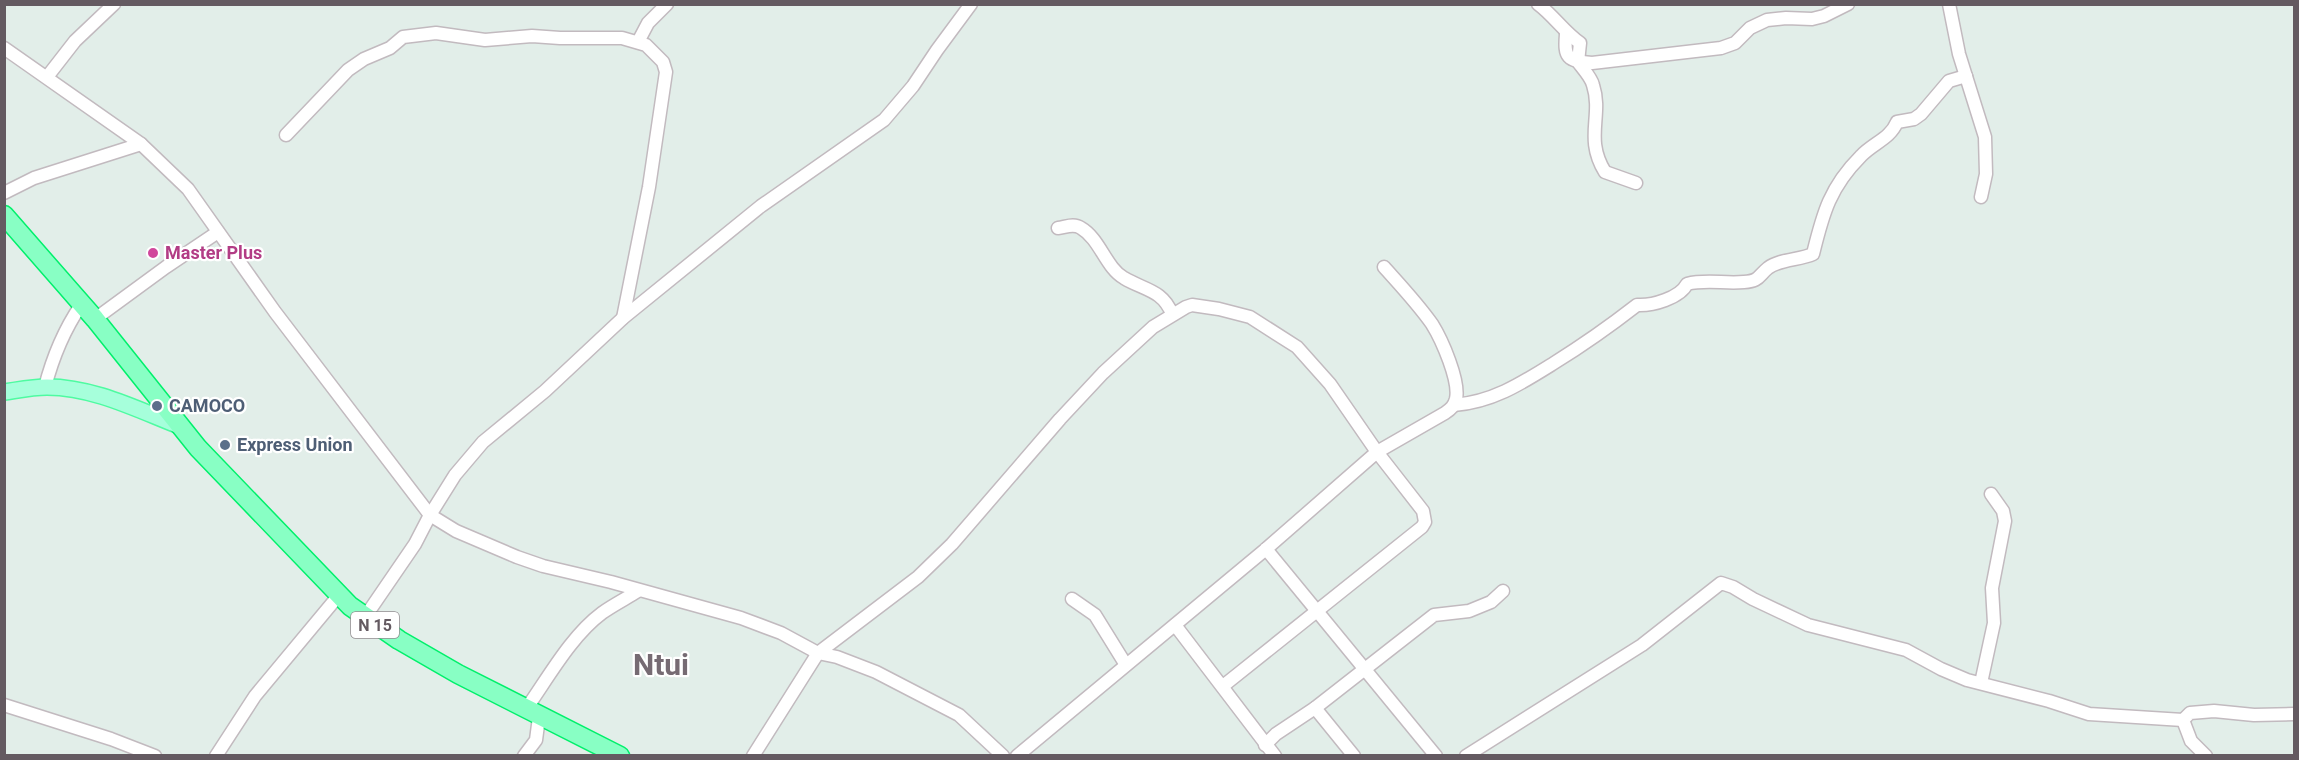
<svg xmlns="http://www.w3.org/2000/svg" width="2299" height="760" font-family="Roboto,sans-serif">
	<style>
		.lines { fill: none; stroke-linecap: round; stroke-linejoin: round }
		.minor-casing { stroke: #c2babf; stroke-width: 15 }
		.major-casing { stroke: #4efba1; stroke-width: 18 }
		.highway-casing { stroke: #00f06b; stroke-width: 21 }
		.minor { stroke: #fff; stroke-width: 12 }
		.major { stroke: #a6ffdb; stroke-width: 15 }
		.highway { stroke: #88ffc4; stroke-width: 18 }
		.hotel-dot { fill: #d1479c; stroke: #fff; stroke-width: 2 }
		.service-dot { fill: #5c6f8a; stroke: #fff; stroke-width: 2 }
		.labels { text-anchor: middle; stroke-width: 4.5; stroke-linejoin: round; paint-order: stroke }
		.shield { fill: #fff; stroke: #928c90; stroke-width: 1.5 }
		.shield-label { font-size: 16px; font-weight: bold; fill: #645a61 }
		.hotel-label { font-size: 18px; font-weight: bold; fill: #b23c85; stroke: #fff; text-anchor: start }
		.service-label { font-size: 18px; font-weight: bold; fill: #4e5e75; stroke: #fff; text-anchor: start }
		.town-label { font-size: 30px; font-weight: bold; fill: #766b73; stroke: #fff }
	</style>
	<rect width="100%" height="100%" fill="#e2eee9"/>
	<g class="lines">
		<defs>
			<g id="minor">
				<path d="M1538 4C1554 16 1564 32 1580 43L1578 62C1583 69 1591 77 1593 85 1603 116 1584 138 1605 172L1636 183"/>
				<polyline points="1949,4 1959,54 1985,137 1986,174 1981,197"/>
				<path d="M1566 34C1564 58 1567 61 1592 63L1721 48 1735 43 1750 28 1767 20 1786 18 1812 19 1824 16 1848 4"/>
				<polyline points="638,42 648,23 667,4"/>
				<polyline points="4,48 141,144 188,189 275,312 430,515 456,531 517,557 543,566 611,582 741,618 781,633 818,653 837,657 876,672 959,715 1003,756"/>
				<polyline points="47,77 75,41 114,4"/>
				<polyline points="286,135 348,70 364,59 390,48 403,37 436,33 485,40 532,36 560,38 622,38 646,45 663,62 666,72 649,187 623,318"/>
				<polyline points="4,193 34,178 141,144"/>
				<path d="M1058 228C1066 227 1074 223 1081 228 1100 239 1106 268 1124 278 1144 290 1163 290 1172 314"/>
				<polyline points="95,319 166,267 218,232"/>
				<path d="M45 387C53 356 64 330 81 305"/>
				<path d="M1454 405C1493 402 1522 383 1554 363 1583 345 1610 326 1637 305 1652 306 1680 298 1687 284 1706 279 1725 284 1744 282 1760 281 1758 276 1768 268 1780 259 1800 260 1813 254 1823 213 1830 187 1861 156 1873 143 1890 139 1897 122L1914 119 1921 114 1949 81 1966 76"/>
				<polyline points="1266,549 1436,756"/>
				<polyline points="1072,599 1095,615 1126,665"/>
				<polyline points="365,617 415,544 430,515 455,475 483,442 545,391 623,318 761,206 884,120 913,86 937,50 971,4"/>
				<polyline points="1175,625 1275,756"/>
				<polyline points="1981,683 1994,623 1992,588 2005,521 2003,511 1991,494"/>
				<polyline points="4,705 111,739 155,756"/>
				<polyline points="1315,708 1354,756"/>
				<path d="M526 709C548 678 571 636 602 613 613 605 627 598 638 591"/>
				<polyline points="2183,720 2190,713 2214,711 2254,715 2294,714"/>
				<polyline points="2183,720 2191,741 2206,756"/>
				<polyline points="1265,745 1276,734 1315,708 1434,615 1469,611 1491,602 1503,591"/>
				<polyline points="216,756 255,696 339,595"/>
				<polyline points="524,756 536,740 539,717"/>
				<polyline points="753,756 818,653 918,577 952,544 1060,419 1103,373 1153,327 1186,307 1192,305 1219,309 1250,317 1297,347 1330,384 1377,452 1423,511 1425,522 1422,527 1223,686"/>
				<path d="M1017 756 1266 549 1377 452 1445 413C1451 409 1454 406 1456 399 1460 381 1442 340 1432 324 1418 304 1401 286 1384 267"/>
				<polyline points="1466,756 1642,645 1721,583 1733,587 1753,599 1808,625 1906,650 1941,669 1967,680 2049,701 2089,714 2183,720"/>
			</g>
			<path id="major" d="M4 392C18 390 33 387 47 387 94 387 138 410 182 427"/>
			<polyline id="highway" points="4,215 95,319 198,448 350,606 399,640 458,674 620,756"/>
		</defs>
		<use href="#minor" class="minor-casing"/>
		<use href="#major" class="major-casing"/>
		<use href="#highway" class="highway-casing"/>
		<use href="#minor" class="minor"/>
		<use href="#major" class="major"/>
		<use href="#highway" class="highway"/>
	</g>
	<circle class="hotel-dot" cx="153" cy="253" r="6"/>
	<g class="service-dot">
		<circle cx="157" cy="406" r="6"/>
		<circle cx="225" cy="445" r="6"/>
	</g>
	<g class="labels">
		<rect class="shield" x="351" y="612" width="48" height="26" rx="4.5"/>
		<g class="shield-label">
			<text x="375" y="631">N 15</text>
		</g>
		<g class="hotel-label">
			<text x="165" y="259">Master Plus</text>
		</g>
		<g class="service-label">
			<text x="169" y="412">CAMOCO</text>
			<text x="237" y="451">Express Union</text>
		</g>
		<g class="town-label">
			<text x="661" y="675">Ntui</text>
		</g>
	</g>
	<rect width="2299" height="760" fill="none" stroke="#645a61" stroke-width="12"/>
</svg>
